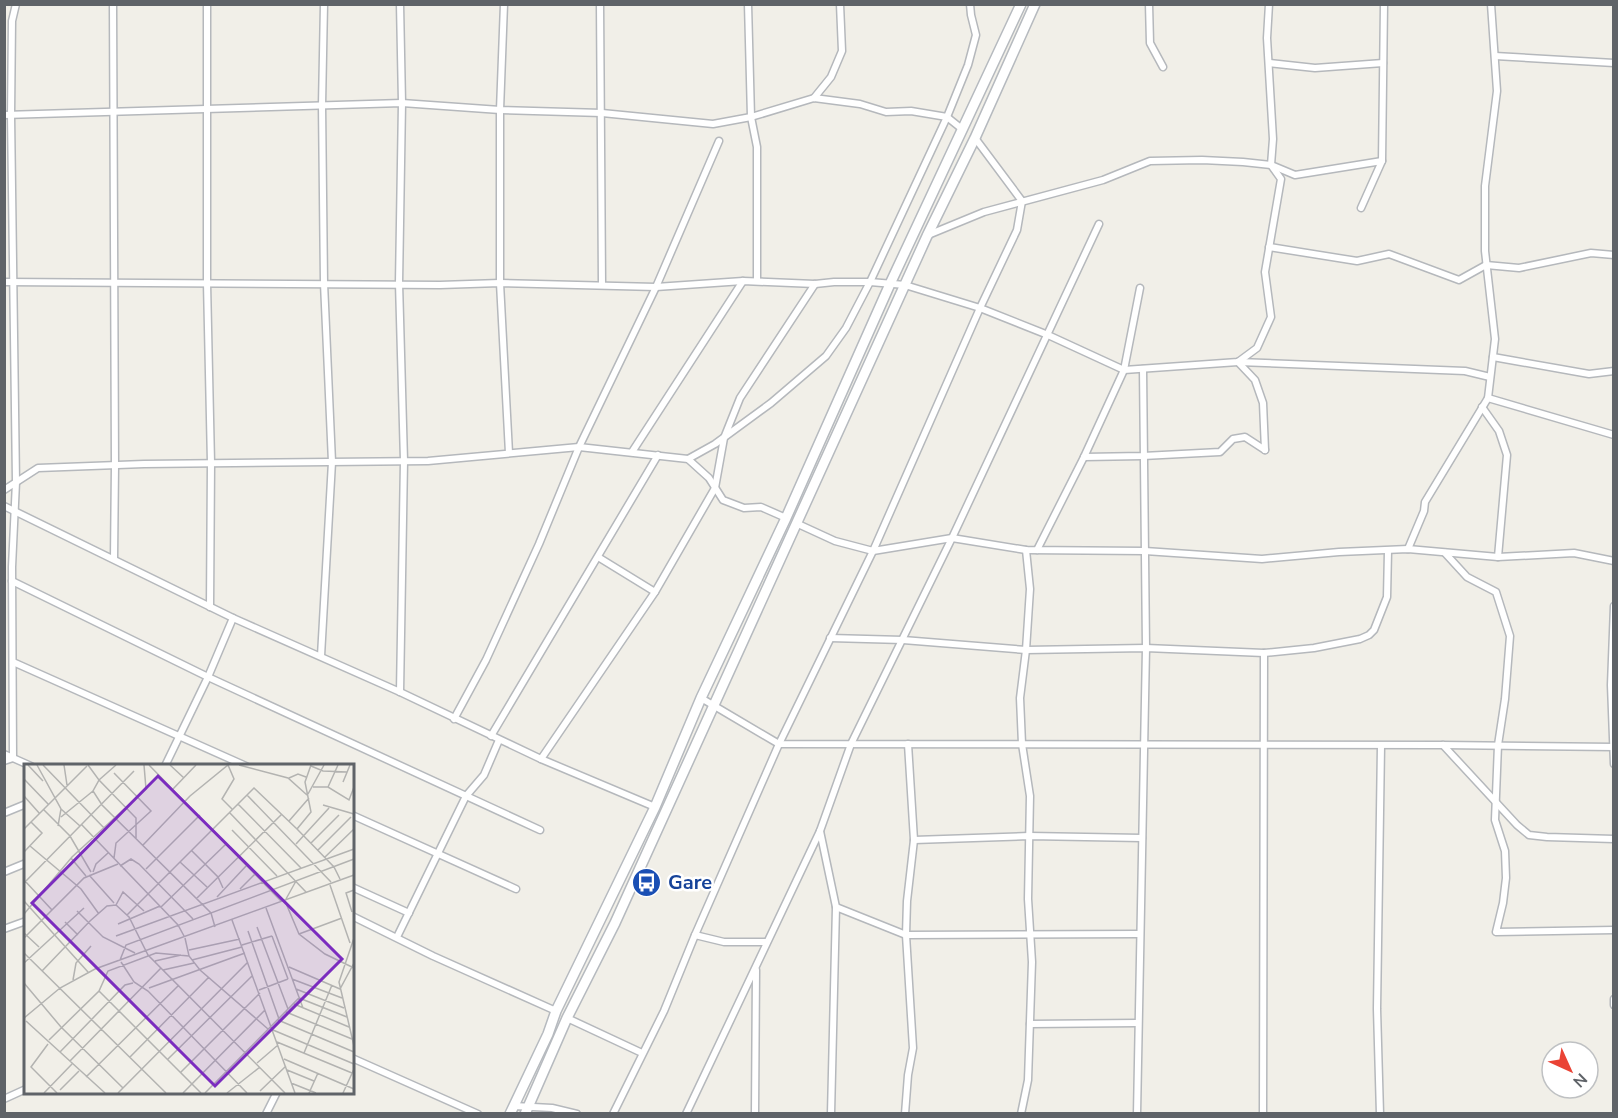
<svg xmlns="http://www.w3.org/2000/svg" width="1618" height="1118" font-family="'Nunito Sans',sans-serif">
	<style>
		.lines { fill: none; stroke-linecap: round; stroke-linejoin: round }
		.minor-casing { stroke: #b5b8bc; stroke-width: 9 }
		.secondary-casing { stroke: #b6babf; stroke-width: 12 }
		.minor { stroke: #fff; stroke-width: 6 }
		.secondary { stroke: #fff; stroke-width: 9 }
		.labels { text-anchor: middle; stroke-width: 5; stroke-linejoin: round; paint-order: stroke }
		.transit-label { font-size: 20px; font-weight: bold; fill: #164399; stroke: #fff; text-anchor: start }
		.inset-road { fill: none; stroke: #b3b3b1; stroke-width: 1.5 }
		.view { fill: #7b2cbf; fill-opacity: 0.15; stroke: #7b2cbf; stroke-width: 3 }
		.inset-edge { fill: none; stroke: #5f6368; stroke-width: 3 }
	</style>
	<rect width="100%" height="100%" fill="#f1efe8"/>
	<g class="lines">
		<defs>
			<g id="minor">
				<polyline points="113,4 115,465 114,559"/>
				<polyline points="207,4 207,283 211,463 210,607"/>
				<polyline points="400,4 402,103 399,283 404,461 400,692"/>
				<polyline points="504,4 500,110 500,283 509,453"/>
				<polyline points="600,4 602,284"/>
				<polyline points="748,4 751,117 757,147 757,281"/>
				<polyline points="1149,4 1150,43 1163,67"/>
				<polyline points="1495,56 1614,63"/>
				<polyline points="1269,63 1315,68 1383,63"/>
				<polyline points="814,98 831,77 842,51 840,4"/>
				<polyline points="4,115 402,103 500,110 602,113 713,124 751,117 814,98 860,104 886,112 911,111 947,117 962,129"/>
				<polyline points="1361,208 1382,161 1384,4"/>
				<polyline points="928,235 984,212 1103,180 1150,161 1202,160 1243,162 1271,165 1295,175 1382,161"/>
				<polyline points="1269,247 1357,261 1389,254 1459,280 1486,265 1519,268 1591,253 1614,255"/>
				<polyline points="4,282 440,285 500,283 656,287 743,281 815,284 834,282 870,282 905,285 980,308 1048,335 1124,370 1238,362 1257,348 1271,317 1265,272 1281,179 1271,165 1273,139 1267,38 1269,4"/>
				<polyline points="1493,357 1589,374 1614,371"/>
				<polyline points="1238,362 1465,371 1490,377"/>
				<polyline points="1238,362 1255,380 1263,403 1265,450"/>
				<polyline points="1488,398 1614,435"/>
				<polyline points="1482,407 1499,431 1507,455 1498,557"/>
				<polyline points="632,452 743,281"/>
				<polyline points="1084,457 1143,456 1220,452 1233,439 1245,437 1265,450"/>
				<polyline points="688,459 715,444 771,403 826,356 846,328 870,282 947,117 968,65 976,35 971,15 970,4"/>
				<polyline points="4,490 38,468 144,464 428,461 579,447 688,459 709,478 723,500 744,508 761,507 786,518"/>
				<polyline points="4,506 233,618 400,692 541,759 655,807"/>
				<polyline points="798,524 835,541 873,551 952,538 1026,550 1145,551 1262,559 1339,552 1408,549 1498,557 1574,553 1614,561"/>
				<polyline points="1408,549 1424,511 1425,502 1488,398 1495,339 1485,251 1485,186 1497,91 1491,4"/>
				<polyline points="1037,550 1084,457 1124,370 1140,288"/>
				<polyline points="1445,553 1467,577 1496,592 1510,636 1505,699 1498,745 1495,820 1505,851 1506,878 1503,903 1496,932 1614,930"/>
				<polyline points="598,557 655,592"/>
				<polyline points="12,581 208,677 540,830"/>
				<polyline points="1614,606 1611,685 1614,764"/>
				<polyline points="830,638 903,640 1026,650 1146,648 1264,653 1314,648 1360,639 1369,635 1374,630 1387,597 1388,551"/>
				<polyline points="321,656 332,462 324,283 322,105 324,4"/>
				<polyline points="13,662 246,766"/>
				<polyline points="701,698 779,744 1443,745 1614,747"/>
				<polyline points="454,719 486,660 539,544 579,447 656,287 719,141"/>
				<polyline points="491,736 658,455"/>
				<polyline points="1443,745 1517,825 1529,835 1547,837 1614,839"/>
				<polyline points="4,754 31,766"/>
				<polyline points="541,759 655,592 715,488 724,438 740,398 815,284"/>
				<polyline points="4,761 13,758 12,567 16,482 11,115 12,21 16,4"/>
				<polyline points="165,766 208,677 233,618"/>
				<polyline points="4,813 26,804"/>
				<polyline points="352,815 516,889"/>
				<polyline points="820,831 836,907 831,1114"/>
				<polyline points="914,840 1029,836 1142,838"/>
				<polyline points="4,872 26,863"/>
				<polyline points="352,887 409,913"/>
				<polyline points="836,907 906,935 1139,934"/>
				<polyline points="352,916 433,956 556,1011"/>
				<polyline points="4,929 26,921"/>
				<polyline points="695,935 724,942 766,942"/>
				<polyline points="397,937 466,796 484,775 499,740"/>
				<polyline points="1614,999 1614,1005"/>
				<polyline points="567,1018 642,1053"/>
				<polyline points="1030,1024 1138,1023"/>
				<polyline points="352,1058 478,1114"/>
				<polyline points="4,1099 26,1089"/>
				<polyline points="514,1106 552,1108 577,1114"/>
				<polyline points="266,1114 277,1092"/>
				<polyline points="613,1114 664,1011 695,935 779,744 873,551 980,308 1017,230 1022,201 975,138"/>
				<polyline points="686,1114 820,831 851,744 952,538 1099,224"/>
				<polyline points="755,1114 756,970"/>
				<polyline points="905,1114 908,1075 913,1048 906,935 907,901 914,840 908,744"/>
				<polyline points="1021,1114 1028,1080 1032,962 1028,899 1030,796 1022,744 1020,698 1026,650 1030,589 1026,550"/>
				<polyline points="1137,1114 1146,648 1143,369"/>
				<polyline points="1263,1114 1264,653"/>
				<polyline points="1380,1114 1377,1009 1381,746"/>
			</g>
			<g id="secondary">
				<polyline points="510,1114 548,1034 556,1011 655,807 701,698 786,518 890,284 1021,4"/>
				<polyline points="525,1114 567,1018 615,923 927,236 975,138 1035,4"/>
			</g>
		</defs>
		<use href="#minor" class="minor-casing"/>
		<use href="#secondary" class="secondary-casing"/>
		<use href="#minor" class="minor"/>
		<use href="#secondary" class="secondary"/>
	</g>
	<defs>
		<symbol id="bus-disc" viewBox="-11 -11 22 22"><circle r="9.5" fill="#1a4fb4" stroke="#fff"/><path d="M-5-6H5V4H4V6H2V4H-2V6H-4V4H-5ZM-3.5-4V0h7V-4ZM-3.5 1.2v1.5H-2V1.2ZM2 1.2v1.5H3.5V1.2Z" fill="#fff"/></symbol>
	</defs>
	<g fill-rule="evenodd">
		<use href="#bus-disc" x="630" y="866" width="33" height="33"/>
	</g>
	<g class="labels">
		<g class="transit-label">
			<text x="668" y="889">Gare</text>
		</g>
	</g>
	<g transform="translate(24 764)">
		<rect width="330" height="330" fill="#f1efe8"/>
		<path class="inset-road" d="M4 1 19 17M13 1 37 45 34 62M19 1 82 66M40 1 43 21M64 1 75 16 69 27 78 41 187 149 191 163M92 1 75 16 112 54V74M125 1 257 137M146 1 160 14M215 1 264 14 283 31M287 1 281 18 287 48 273 65 310 103 316 115M287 2 299 7 323 8M265 14 274 10 282 13M0 15 25 41M319 18 326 1M289 23H304L325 36 330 23M304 23 314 1M149 25 172 1M284 30 300 1M223 31 307 118M0 32 16 50M214 40 277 104M299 41 330 50M37 45 56 62M20 46 46 72 67 108M205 48 282 128M37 53 69 27M265 57 285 34M57 60 154 161 160 172M0 65 63 2M208 66 253 112M287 79 315 51M272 80 305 44M119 81 166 32 204 1 210 15 198 35 208 45M6 82 57 125 75 150M294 86 327 53M168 87 194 113 199 124M0 88 18 69 7 58M301 93 330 65M47 94 62 112M90 94 92 79 127 47 90 9M156 98 183 123M96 102 107 95 115 100 169 155M122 105 176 51M69 108 72 100 84 89M65 111 90 139M1 117 28 146M0 119 110 7M306 121 326 179M216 125 232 109M193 133 223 101M172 135 258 50M262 135 272 117M0 137 64 208M261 137 275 170 301 190 330 204M92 141 99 128 120 147M137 143 202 80M242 144 279 244M53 147 79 173 111 189M328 148 322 129 330 126M0 150 48 93 122 25 120 1M103 151 230 24 273 65M208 156 271 329M41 158 54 171M94 160 136 142M233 163 264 245M224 167 255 255M0 169 15 183M275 170 318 154M92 172 330 85M248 172 264 215M0 174 60 114 94 100M161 174 165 192 176 206 244 265M330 174 315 218 330 282M218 181 248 172M165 186 216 175M0 189 142 329M96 196 102 181 330 95M168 196 218 183M131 197 157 191M97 198 110 218 124 227 223 329M0 199 60 144M265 203 316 225 330 199M139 206 170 199M18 207 66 157 83 142 92 141 105 153 124 191 261 329M268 215 318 234M49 216 52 199 67 182M0 219 37 263 99 324M125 224 221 189M272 225 320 244M235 226 264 215M75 227 177 329M270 240 325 263M262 248 328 275M0 254 36 224 71 205 330 111M254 256 330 288M2 257 81 329M249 266 330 300M25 276 75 227 84 207 132 189 165 192M253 278 328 309M24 280 7 303 33 329M36 288 101 221 109 219M280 289 308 221M106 293 185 213M144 295 228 212M260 295 330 325M46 297 137 204M233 299 254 281M263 306 290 317M157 308 236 229M62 313 155 221M267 319 292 329M36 326 55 307M236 327 262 302M20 329 48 300M94 329 224 198M159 329 241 246M181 329 275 234 323 253M203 329 236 303M285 329 294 309M319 329 330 305"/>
		<path class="view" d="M134 12 318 195 191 322 8 139Z"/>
		<rect width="330" height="330" class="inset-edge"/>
	</g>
	<rect width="1618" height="1118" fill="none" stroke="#5f6368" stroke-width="12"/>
	<g transform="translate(1570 1070) rotate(135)"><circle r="28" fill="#ffffff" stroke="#bfc1c3" stroke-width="1.5"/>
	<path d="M0-4.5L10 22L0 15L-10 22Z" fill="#ea4335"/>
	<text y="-9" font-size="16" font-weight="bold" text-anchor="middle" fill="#5f6368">N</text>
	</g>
</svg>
